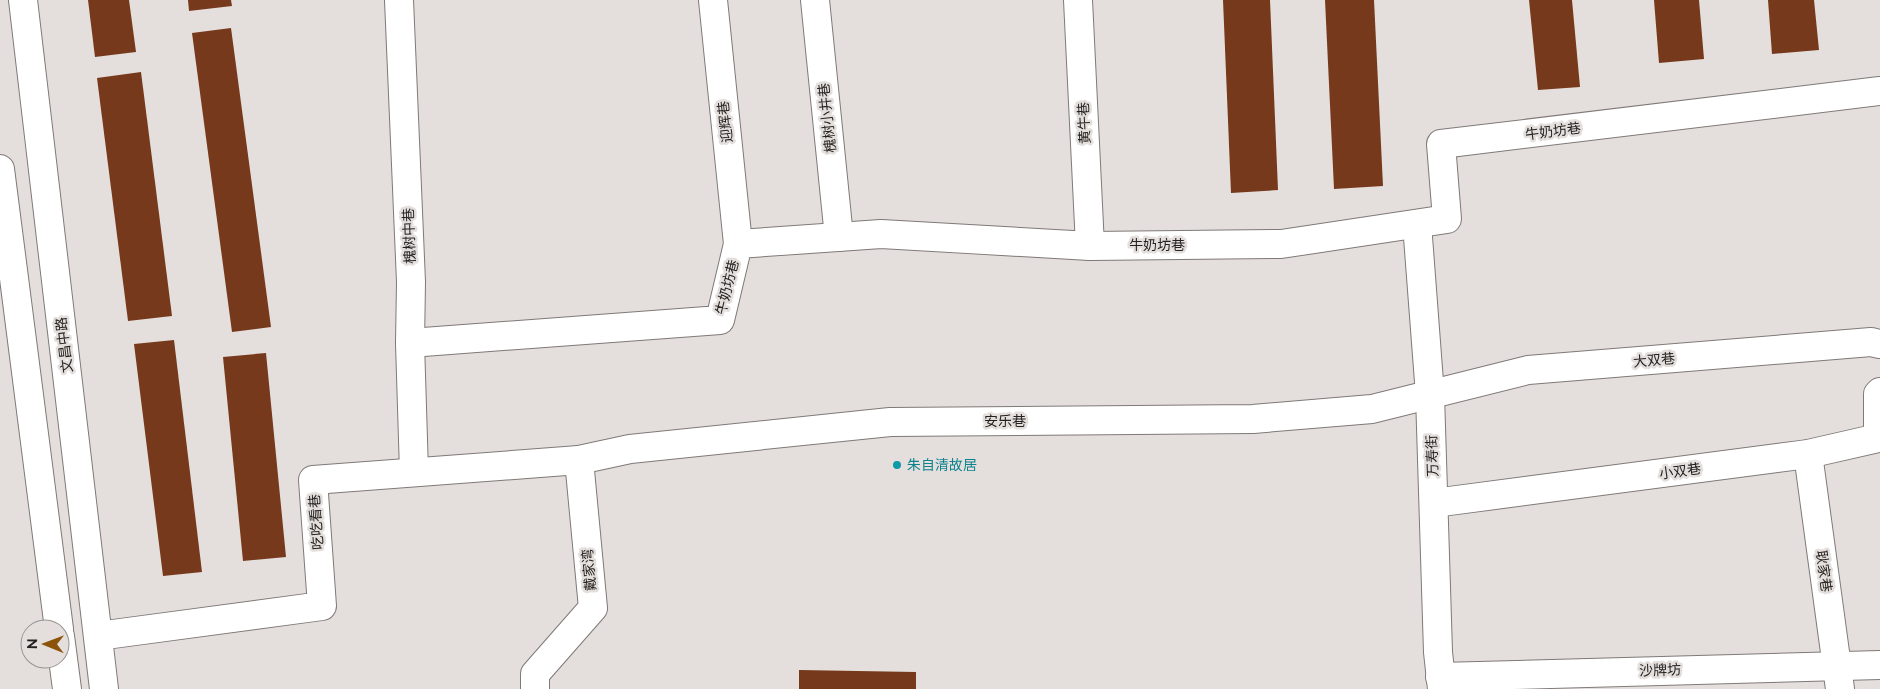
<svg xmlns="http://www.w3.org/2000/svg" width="1880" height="689" font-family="Raleway,'Noto Sans SC',sans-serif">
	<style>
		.building { fill: #77391b }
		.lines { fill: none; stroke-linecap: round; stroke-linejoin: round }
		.minor-casing { stroke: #7f7977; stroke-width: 30 }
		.major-casing { stroke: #7f7977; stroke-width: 30 }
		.minor { stroke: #fff; stroke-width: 28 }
		.major { stroke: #fff; stroke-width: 28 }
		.culture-dot { fill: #0f9aa8; stroke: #e4dfdc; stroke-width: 2 }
		.labels { text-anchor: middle; stroke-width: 5; stroke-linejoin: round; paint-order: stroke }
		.street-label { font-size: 14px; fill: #242221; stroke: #e4dfdc }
		.culture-label { font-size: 14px; fill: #0d838f; stroke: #e4dfdc; text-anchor: start }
	</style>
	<rect width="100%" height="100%" fill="#e4dfdc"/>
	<g class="building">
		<polygon points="88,0 129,0 136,52 95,57"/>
		<polygon points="188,0 231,0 232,6 189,11"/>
		<polygon points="1223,0 1270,0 1278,190 1231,193"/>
		<polygon points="1325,0 1374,0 1383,186 1334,189"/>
		<polygon points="1529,0 1572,0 1580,87 1538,90"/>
		<polygon points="1654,0 1699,0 1704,59 1659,63"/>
		<polygon points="1768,0 1814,0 1819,50 1772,54"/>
		<polygon points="231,28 271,327 232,332 192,33"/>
		<polygon points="141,72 172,316 128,321 97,78"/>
		<polygon points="174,340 202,572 163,576 134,344"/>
		<polygon points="266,353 286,557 243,561 223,357"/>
		<polygon points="799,670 916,672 916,689 799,689"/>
	</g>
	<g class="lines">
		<defs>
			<g id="minor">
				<polyline points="399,0 411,282 410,343 414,472"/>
				<polyline points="713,0 738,244"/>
				<polyline points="815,0 839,237"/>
				<polyline points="1078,0 1090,246"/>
				<polyline points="1417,224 1430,395 1438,652 1442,689"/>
				<polyline points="410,343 720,320 738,244 881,234 1090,246 1281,244 1447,219 1441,144 1880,91"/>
				<polyline points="1808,454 1840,689"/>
				<polyline points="1434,503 1808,454 1878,438 1878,394 1880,392"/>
				<polyline points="98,636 322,606 313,480 579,460 630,449 890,422 1253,419 1372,409 1528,370 1871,342 1880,344"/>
				<polyline points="1440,677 1880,665"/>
				<polyline points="535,689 535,674 593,608 579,460"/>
			</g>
			<g id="major">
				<polyline points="23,0 104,689"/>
				<polyline points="0,169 59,629"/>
				<polyline points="60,636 67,689"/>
			</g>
		</defs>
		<use href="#minor" class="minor-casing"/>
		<use href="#major" class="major-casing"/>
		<use href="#minor" class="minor"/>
		<use href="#major" class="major"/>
	</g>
	<circle class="culture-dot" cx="897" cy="465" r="5"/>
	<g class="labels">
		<g class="street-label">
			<text transform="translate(827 118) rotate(-96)" y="5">槐树小井巷</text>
			<text transform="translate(725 122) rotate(-96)" y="5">迎辉巷</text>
			<text transform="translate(1084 123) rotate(-93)" y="5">黄牛巷</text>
			<text transform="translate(1553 131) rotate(-7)" y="5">牛奶坊巷</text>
			<text transform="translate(409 236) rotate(-92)" y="5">槐树中巷</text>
			<text x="1157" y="250">牛奶坊巷</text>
			<text transform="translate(727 287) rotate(-76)" y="5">牛奶坊巷</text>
			<text transform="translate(64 345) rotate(-97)" y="5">文昌中路</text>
			<text transform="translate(1654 360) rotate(-5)" y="5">大双巷</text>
			<text x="1005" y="426">安乐巷</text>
			<text transform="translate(1432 456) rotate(-92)" y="5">万寿街</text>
			<text transform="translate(1680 471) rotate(-8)" y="5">小双巷</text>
			<text transform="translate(316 522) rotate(-94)" y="5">吃吃看巷</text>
			<text transform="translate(589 570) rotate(-95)" y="5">戴家湾</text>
			<text transform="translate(1824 571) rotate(82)" y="5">耿家巷</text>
			<text transform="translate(1660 670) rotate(-2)" y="5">沙牌坊</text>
		</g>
		<g class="culture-label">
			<text x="907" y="470">朱自清故居</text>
		</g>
	</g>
	<g transform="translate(45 644) rotate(271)"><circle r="24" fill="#e4dfdc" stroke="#979391"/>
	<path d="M0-4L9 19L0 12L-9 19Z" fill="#8c530b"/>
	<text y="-8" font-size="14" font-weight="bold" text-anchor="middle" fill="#242221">N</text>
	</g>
</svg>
